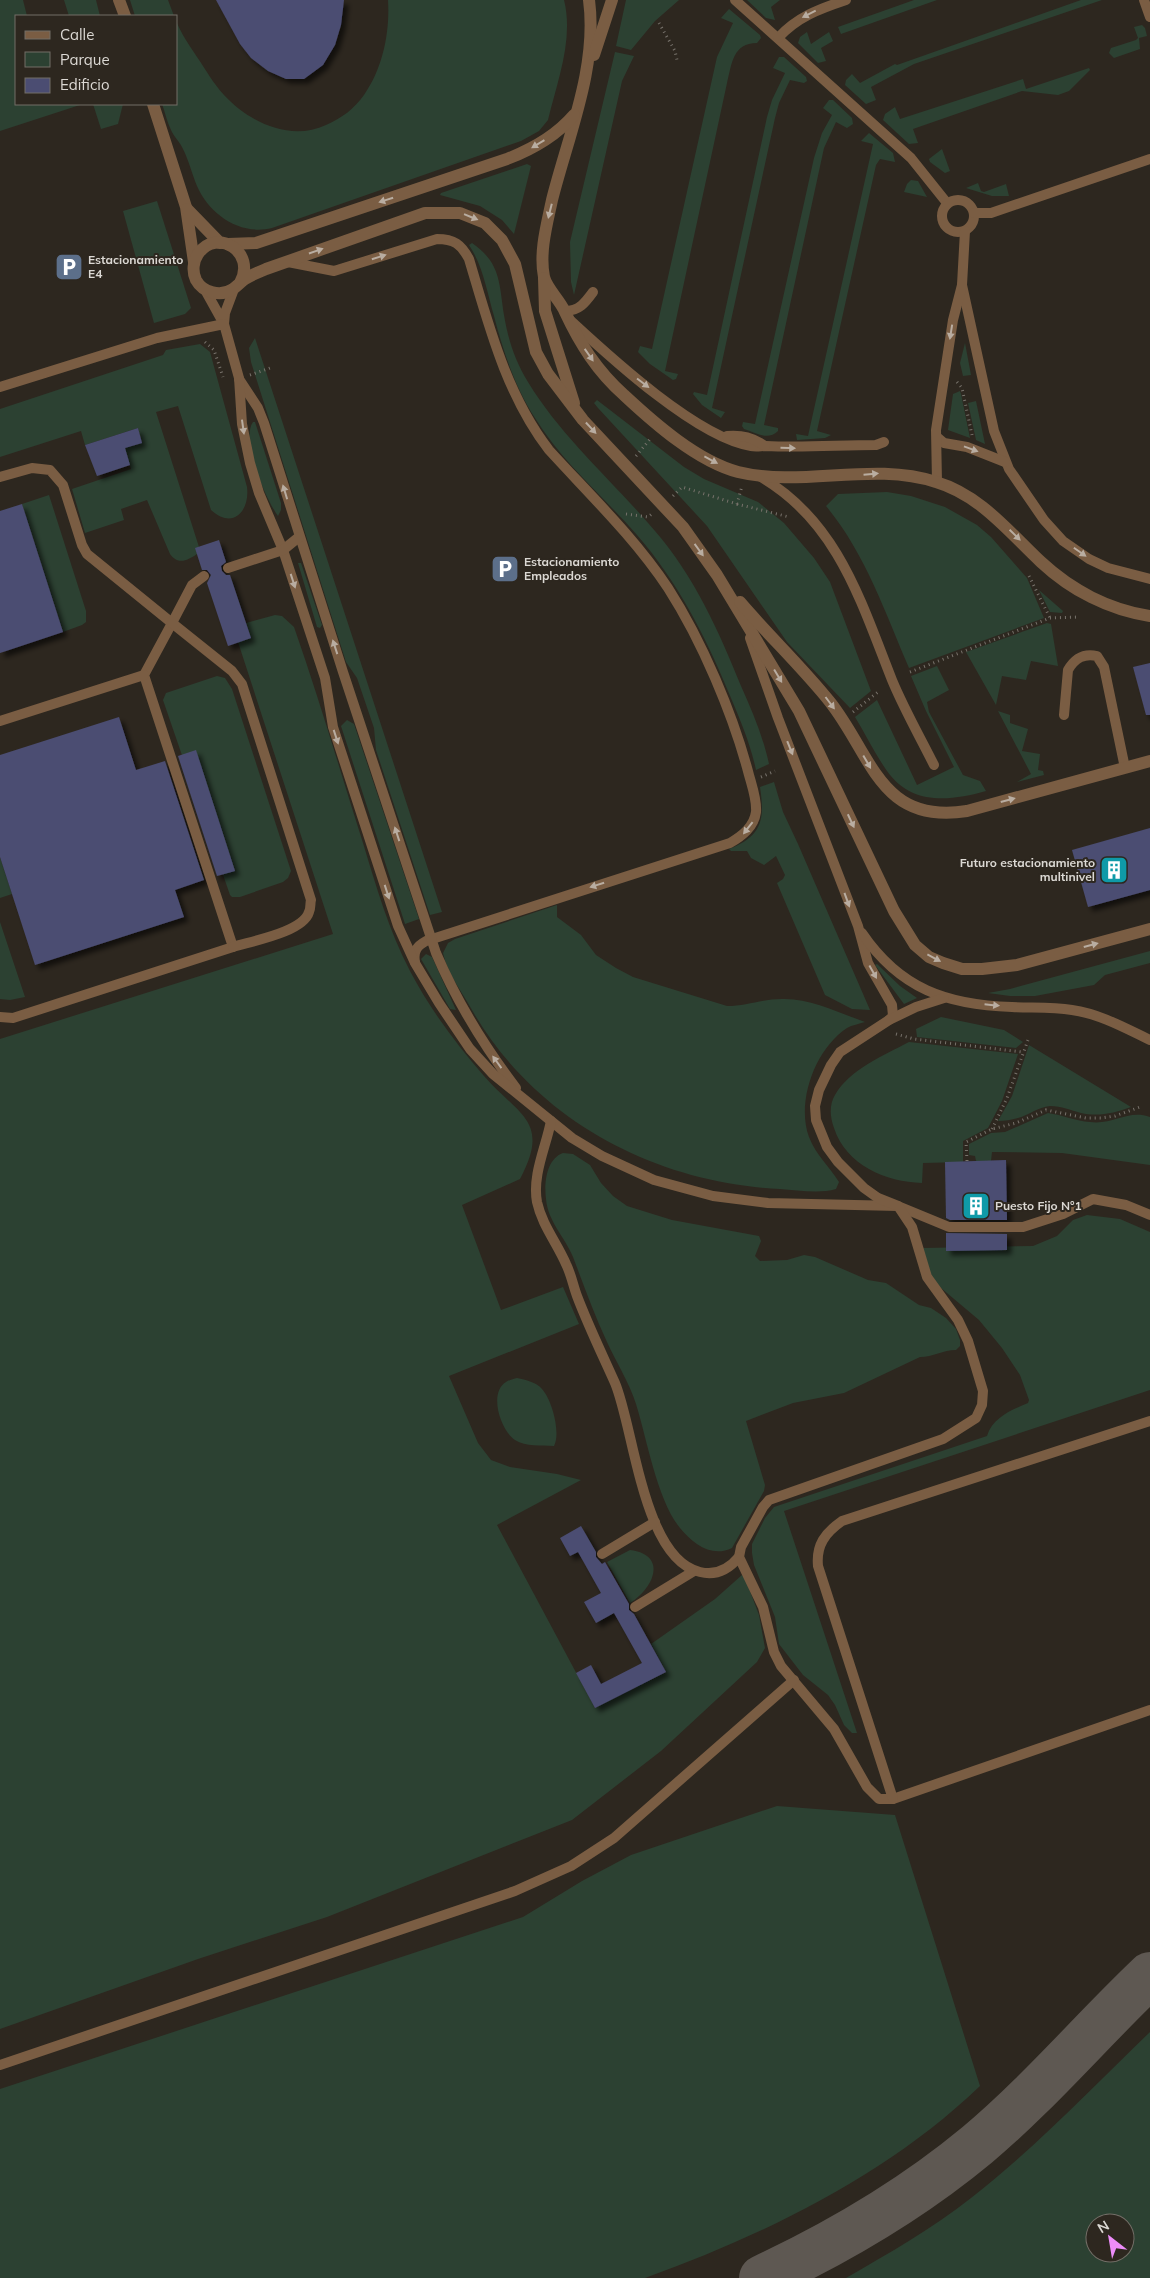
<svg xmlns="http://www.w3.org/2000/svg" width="1150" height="2278" font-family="Mulish,sans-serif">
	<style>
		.green { fill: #2c4132; fill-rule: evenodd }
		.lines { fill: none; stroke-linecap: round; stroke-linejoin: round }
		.taxiway { stroke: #5e5852; stroke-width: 46 }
		.building { fill: #4b4d72; filter: url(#shadow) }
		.path { stroke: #78736c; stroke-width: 3; stroke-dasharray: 1 4; stroke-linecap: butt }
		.service { stroke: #7a5d43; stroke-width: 10 }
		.minor { stroke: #7a5d43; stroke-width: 12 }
		.oneway { fill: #b9ada1 }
		.labels { text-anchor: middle; stroke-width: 4; stroke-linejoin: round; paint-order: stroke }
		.poi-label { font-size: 12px; font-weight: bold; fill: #dbd8d3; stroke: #2d271f; text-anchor: start }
	</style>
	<defs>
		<filter id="shadow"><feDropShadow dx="4.5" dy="4.5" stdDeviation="2.5" flood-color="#0009"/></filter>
	</defs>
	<rect width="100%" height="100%" fill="#2d271f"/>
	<g class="green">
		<polygon points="0,0 23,0 27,16 16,16 16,104 83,104 0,131"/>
		<polygon points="64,0 96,0 100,16 69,16"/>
		<polygon points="130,0 168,0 174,16 135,16"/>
		<path d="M388 0H564C574 39 557 82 548 120L539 131 521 141 272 228C240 236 209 214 197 186 192 174 189 161 183 149 180 142 174 137 171 130 167 122 165 112 162 104H176V21C182 35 189 45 197 57 206 70 213 83 224 95 249 122 290 142 326 125 342 118 354 109 364 95 383 68 390 32 388 0Z"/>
		<polygon points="626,0 679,0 655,21 631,50 616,46"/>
		<polygon points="747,0 780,0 771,7 775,20 766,18"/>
		<polygon points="914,0 937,0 841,34 838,27"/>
		<polygon points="1081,0 1102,0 914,64 871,87 876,100 866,104 845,85 846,80 852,74 860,83 895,64 897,65"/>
		<path d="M729 9 760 35 761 38 757 43C733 43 732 63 727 83L665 371 678 374 676 379 673 380 650 364 638 352 640 346 652 349 717 57 733 23 721 18Z"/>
		<polygon points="1142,25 1145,28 1147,36 1139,38 1140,49 1114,58 1109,53 1111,48 1136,40 1138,38 1134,27"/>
		<polygon points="807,32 811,44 829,32 833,41 821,48 826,61 818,63 798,43 800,37"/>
		<polygon points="615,52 634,56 622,81 574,295 571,282 570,242"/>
		<polygon points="779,57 784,57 806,77 807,81 804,83 790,80 779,103 775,118 712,408 725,412 721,418 702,405 693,394 694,392 707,395 767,117 772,100 785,73 773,68"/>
		<polygon points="1089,68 1090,70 1069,91 1058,95 1022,91 913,129 918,143 909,144 883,120 885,114 895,107 900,119 1023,79 1026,89"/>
		<path d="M829 100H833L852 118 853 124 847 128 836 122 824 148 764 425 778 428V431C768 441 756 433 744 429L742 426 743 422 755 424 814 158 822 133 832 115 823 108Z"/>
		<polygon points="93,104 123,104 118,124 101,129"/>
		<polygon points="869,133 893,153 895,162 880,159 876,165 817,431 831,435 825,438 797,440 796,434 808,436 873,144 861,141"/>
		<polygon points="942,149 950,171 945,173 930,162 929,159"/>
		<polygon points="527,164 531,166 514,234 502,220 480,206 440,195 441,193"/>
		<polygon points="911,180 918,181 927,197 904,192 907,184"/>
		<polygon points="978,183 981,191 984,192 1006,184 1009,196 992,196 966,188"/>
		<polygon points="157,201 191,308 185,314 154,323 123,211"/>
		<path d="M472 243C501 263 499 283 504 315 508 339 515 361 528 382 562 438 613 481 655 531 694 576 719 631 741 686 752 711 763 736 769 764L756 770C750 742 739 717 728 691 705 635 677 581 637 535 603 496 562 462 535 418 515 387 503 351 494 316 487 292 483 266 469 245Z"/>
		<polygon points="255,338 442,912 430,915 376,750 374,728 357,678 346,662 251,362 249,348"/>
		<polygon points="965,343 971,375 963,376 960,363"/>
		<path d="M200 344 210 352 247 487C250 511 233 530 211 510L178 406 156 412 199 547 197 554C187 561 178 565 170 554L147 500 121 509 124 520 85 533 72 489 131 469 125 448 142 443 138 428 85 445 81 431 0 457V409L163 355 166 350Z"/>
		<polygon points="960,391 961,394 970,438 948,430 953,394"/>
		<polygon points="597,400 684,467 704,479 758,502 784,523 814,558 830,582 871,691 850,708 787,642 707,526 598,408 594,403"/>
		<polygon points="976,401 985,444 976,440 968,403"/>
		<path d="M253 422H255L281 503V510L278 516C266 500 240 440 253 422Z"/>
		<path d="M887 492 911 496 945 507 977 525 991 537 1027 578 1044 618 909 668C885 612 865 553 826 506L838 494Z"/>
		<polygon points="49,495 86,611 86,622 82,625 63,632 22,504"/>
		<polygon points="298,563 301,563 322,625 320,628 317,627"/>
		<polygon points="1039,590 1063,611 1062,613 1050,612"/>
		<path d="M275 615 282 616 294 627C319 698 340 771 363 843 376 886 389 931 410 971 430 1009 456 1044 484 1076 519 1116 551 1121 520 1179L462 1205 501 1310 563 1287 579 1324 449 1376 478 1443 491 1460 510 1467 557 1474 581 1480 497 1525 595 1708 666 1672 651 1644 715 1599 742 1575 745 1578 759 1615 765 1648 757 1662 661 1751 572 1820 327 1917 198 1959 0 2029V1039L333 934 238 642 251 638 246 623Z"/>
		<polygon points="1047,623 1051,624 1058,666 1031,661 1026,680 1002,676 996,705 966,652"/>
		<path d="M937 666 949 690 927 702 929 712 963 775 980 781 986 791C950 801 912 806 887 771 875 754 866 735 855 717L877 700 917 785 954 767 926 711 911 676Z"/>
		<polygon points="217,676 225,678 232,689 291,871 288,878 283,882 240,897 232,897 230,895 163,700 166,693"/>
		<polygon points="998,711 1010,715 1010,723 1028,729 1022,751 1040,754 1038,770 1043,771 1044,775 1017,782 1031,774"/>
		<polygon points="347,720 354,724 419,919 405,924 341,726"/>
		<path d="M774 782 783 812 798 844 870 1010 852 1009 825 995 777 883 783 879 785 875 776 856 764 865 751 858 747 851H731L729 849C762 836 765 820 760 787Z"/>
		<polygon points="0,857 12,894 0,898"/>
		<path d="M557 905V917L581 935 596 955 616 968 633 977 727 1006C746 1006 763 999 782 999 810 998 839 1013 865 1022 859 1024 852 1025 847 1028 815 1049 796 1102 809 1137 816 1155 829 1166 839 1182L836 1189C819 1194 797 1190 780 1189 655 1183 535 1120 472 1010 462 992 447 973 443 953L448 943 455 939Z"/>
		<polygon points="0,922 25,997 10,1000 0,999"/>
		<polygon points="1150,951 1150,963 1105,975 1094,985 1035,996 1010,996 988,993 1010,989"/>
		<polygon points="426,954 432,957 456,1010 450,1009 421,959"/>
		<polygon points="877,964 900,986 917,998 904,1004 875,965"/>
		<polygon points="941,1017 1004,1030 1023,1042 1016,1048 917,1037 916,1029"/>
		<path d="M909 1042 1018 1054 1002 1101 988 1128 963 1141V1162L923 1163 922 1183C886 1182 846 1165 834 1128 830 1117 829 1105 835 1095 850 1069 883 1056 909 1042Z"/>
		<path d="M1029 1045 1131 1107C1115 1113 1098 1117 1081 1113 1070 1110 1062 1106 1050 1106 1038 1107 1029 1115 1018 1118 1011 1120 1005 1121 998 1121L1012 1096Z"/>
		<path d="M1048 1113C1062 1115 1076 1121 1090 1122 1114 1125 1128 1109 1150 1117V1165L1062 1153 992 1152 991 1161H976L975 1156 969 1155V1144L991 1133 1005 1132Z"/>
		<path d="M563 1153 573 1154 590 1165 601 1183 613 1196 627 1206 672 1220 759 1236 761 1241 755 1256 760 1261 787 1260 804 1255 815 1257 868 1280 886 1283 919 1305 931 1308 946 1318 956 1329 960 1340V1346L956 1350C943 1350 933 1357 920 1357L844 1393 793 1403 746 1421 765 1485 764 1491 732 1548C712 1558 693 1544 680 1528 657 1500 647 1439 636 1404 629 1382 616 1362 607 1342 594 1314 584 1286 573 1257 565 1237 548 1222 546 1199 544 1184 546 1159 563 1153Z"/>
		<path d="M1087 1215 1120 1219 1150 1232V1390L784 1511 857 1733H852L844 1725 835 1705 828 1695 803 1675 779 1644 775 1617 754 1565 752 1553V1544L765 1518 774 1507 987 1436C993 1417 1012 1410 1028 1403L1029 1400 1020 1375 1002 1348 979 1320 941 1288 931 1275 923 1248 1033 1246 1057 1236 1073 1220Z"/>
		<path d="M517 1378C526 1380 536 1382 542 1389 552 1400 561 1433 554 1446 541 1445 526 1447 515 1440 501 1431 488 1393 506 1382 509 1380 514 1379 517 1378Z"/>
		<path d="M630 1550C668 1555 654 1588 630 1603L607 1562Z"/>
		<path d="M777 1806 895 1815 980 2086C886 2176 766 2234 645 2278H0V2089L523 1917 582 1881 631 1855Z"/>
		<path d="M1150 2032V2278H846C889 2253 932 2229 971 2198 1035 2148 1092 2088 1150 2032ZM1095 2223H1125V2253H1095Z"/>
	</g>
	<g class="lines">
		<path class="taxiway" d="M762 2278C839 2242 912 2199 977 2145 1039 2093 1092 2030 1150 1975"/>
	</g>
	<g class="building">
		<polygon points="216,0 344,0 341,25 335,45 323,65 304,79 286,79 268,71 251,58 240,44"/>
		<polygon points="138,428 142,443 125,448 130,465 97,476 85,445"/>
		<polygon points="22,504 63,632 0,653 0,511"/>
		<polygon points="219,540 226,562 221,566 222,571 226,575 230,575 251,638 228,646 207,583 211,575 207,570 202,570 195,548"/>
		<polygon points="1150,663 1150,715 1146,715 1133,667"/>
		<polygon points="119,717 136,770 165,761 204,880 175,890 184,917 35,965 0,857 0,755"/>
		<polygon points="196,750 235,871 217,876 178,756"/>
		<polygon points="1150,828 1150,890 1088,907 1072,850"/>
		<polygon points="1006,1160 1007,1220 950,1220 946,1218 945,1162"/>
		<polygon points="946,1233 1007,1234 1007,1250 946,1251"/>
		<polygon points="581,1526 596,1552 596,1557 602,1564 605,1562 629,1604 629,1610 634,1614 666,1672 595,1708 576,1673 591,1665 601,1684 642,1663 614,1613 596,1623 584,1602 601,1593 578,1552 570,1556 560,1538"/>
	</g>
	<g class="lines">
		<g class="path">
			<polyline points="659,23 675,51 677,60"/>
			<polyline points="205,342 214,350 223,377"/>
			<polyline points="250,375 273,367"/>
			<polyline points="957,382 962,388 972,435"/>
			<polyline points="636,456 651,438"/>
			<polyline points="673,496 682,487 737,504 742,486"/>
			<polyline points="737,504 789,517"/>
			<polyline points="626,514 648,517 653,513"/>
			<polyline points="1029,576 1050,618"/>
			<polyline points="910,672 1050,618 1079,617"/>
			<polyline points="853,712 878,692"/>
			<polyline points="761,777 775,771"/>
			<polyline points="896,1034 914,1039 1022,1052"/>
			<polyline points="992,1129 1007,1098 1028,1040"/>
			<polyline points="967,1161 966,1142 992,1129 1016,1123 1046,1110 1086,1118 1101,1118 1115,1116 1140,1107"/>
		</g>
		<g class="service">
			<polyline points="735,0 911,158 947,203"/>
			<polyline points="1144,0 1150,17"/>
			<path d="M778 38C797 17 819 9 846 0"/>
			<circle cx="958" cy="216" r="16"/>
			<polyline points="974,213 991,213 1150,159"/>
			<path d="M288 262 334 271 437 239C454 239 461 244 469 259 489 326 506 394 549 450 590 495 634 537 668 588 702 641 733 714 749 775 752 786 757 800 756 812 754 827 742 836 730 843L426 941C417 946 413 951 415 962"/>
			<polyline points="962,285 994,431 1009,469 1044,520 1063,541 1089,559 1108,568 1150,579"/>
			<polyline points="204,288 224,324 225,313 234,289"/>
			<path d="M565 311C579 311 585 303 593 292"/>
			<path d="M571 321C611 358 698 438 751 446 756 447 761 446 766 446 803 448 839 445 876 445L884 442"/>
			<path d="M239 379 258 408 264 423 343 672 436 953C457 1002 484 1046 516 1088"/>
			<polyline points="0,387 157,338 224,324 239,378 242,424 250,463 259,493 283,550 325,678 333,727 398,926 415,963 439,1003 470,1049 493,1074 572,1138 602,1156 654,1180 713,1196 768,1203 898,1206 949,1227 1023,1227 1063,1214 1093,1199 1126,1205 1150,1215"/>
			<path d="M727 436C743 435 752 437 765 446"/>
			<polyline points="937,437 944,443 967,447 1005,462"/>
			<polyline points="0,477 32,468 50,470 63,485 82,545 87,554 172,623 144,675 233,947 13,1018 0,1017"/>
			<path d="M761 477C838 522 861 602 892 680 904 709 920 737 934 765"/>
			<polyline points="937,482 936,430 953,320 962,285 965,231"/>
			<polyline points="228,568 283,550 299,537"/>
			<path d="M204 576 192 585 172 623 232 671 242 684 311 900C310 903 311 908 309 912 303 932 252 941 233 947"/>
			<polyline points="750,638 778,718 858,926 868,963 892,1005 893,1016 889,1020"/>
			<path d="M1064 715 1068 670C1075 658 1084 653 1097 656L1104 667 1125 768"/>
			<polyline points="0,721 144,675"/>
			<path d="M862 933C900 989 947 1005 1012 1007 1032 1008 1052 1007 1072 1010 1100 1014 1125 1028 1150 1040"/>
			<polyline points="944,998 916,1007 889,1020 840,1052 831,1065 819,1090 815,1106 816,1120 827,1147 838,1162 864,1188 878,1198 898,1206 912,1227 927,1277 958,1320 968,1341 983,1391 982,1405 976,1418 943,1439 769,1500 763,1507 741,1547 739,1557 763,1607 774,1652 781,1666 834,1729 867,1787 879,1799 893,1799 1150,1710"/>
			<path d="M551 1121C546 1147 532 1175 537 1202 542 1225 557 1243 566 1264 571 1274 573 1285 577 1296 588 1325 602 1354 615 1383 634 1428 643 1559 700 1572 716 1576 729 1569 739 1557"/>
			<polyline points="602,1554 655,1522"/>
			<polyline points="635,1607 694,1571"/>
			<path d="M893 1799 818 1566C816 1545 825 1533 842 1521L1150 1421"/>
			<polyline points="0,2065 515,1891 571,1866 614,1838 794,1680"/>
		</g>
		<g class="minor">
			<polyline points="119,0 125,16"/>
			<path d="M589 0C598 67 568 136 552 200 547 224 539 252 544 277 547 289 560 300 565 312 580 344 597 371 624 395 654 423 697 461 738 472 803 488 872 461 936 482 980 495 1009 532 1041 562 1071 590 1109 610 1150 616"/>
			<polyline points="594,55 612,0"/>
			<polyline points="153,104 186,207 194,262"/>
			<polyline points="187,209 220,243"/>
			<path d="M228 244 256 243 507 159C533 149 556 136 574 115"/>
			<polyline points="544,278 545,311 574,403"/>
			<path d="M240 283C257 252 217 227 198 254 193 261 192 272 196 280 203 293 221 297 233 289 237 286 241 282 245 279 251 275 259 272 266 269L425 213H460L485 223 502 240 515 264 536 352 548 374 583 420 683 527 717 575 799 711 894 911 915 945 929 957 943 963 962 969H982L1017 965 1150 929"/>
			<path d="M740 602C769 636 802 667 830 702 872 755 880 825 967 811L1150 761"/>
		</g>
	</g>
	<defs><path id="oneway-solid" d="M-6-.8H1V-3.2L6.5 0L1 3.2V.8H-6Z" transform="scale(1.25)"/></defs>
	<g class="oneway">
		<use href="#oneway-solid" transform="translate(809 14) rotate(153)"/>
		<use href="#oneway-solid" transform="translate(538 144) rotate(149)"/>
		<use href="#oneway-solid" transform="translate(386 200) rotate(162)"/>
		<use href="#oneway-solid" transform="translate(550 211) rotate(104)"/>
		<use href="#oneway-solid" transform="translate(471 217) rotate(22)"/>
		<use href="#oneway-solid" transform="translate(316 251) rotate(-19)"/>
		<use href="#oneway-solid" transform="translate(379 257) rotate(-17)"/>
		<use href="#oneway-solid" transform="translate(951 332) rotate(99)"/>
		<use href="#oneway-solid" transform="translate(589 355) rotate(55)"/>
		<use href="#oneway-solid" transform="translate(643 383) rotate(37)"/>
		<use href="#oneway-solid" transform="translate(243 427) rotate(82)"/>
		<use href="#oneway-solid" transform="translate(591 428) rotate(47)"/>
		<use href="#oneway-solid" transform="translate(788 448) rotate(1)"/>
		<use href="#oneway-solid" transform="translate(971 449) rotate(20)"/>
		<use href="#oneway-solid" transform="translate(711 460) rotate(28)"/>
		<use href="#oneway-solid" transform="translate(871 474) rotate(-5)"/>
		<use href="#oneway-solid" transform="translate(285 492) rotate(-107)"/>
		<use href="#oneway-solid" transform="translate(1015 535) rotate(44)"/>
		<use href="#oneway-solid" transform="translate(699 550) rotate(54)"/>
		<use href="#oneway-solid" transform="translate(1080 552) rotate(35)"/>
		<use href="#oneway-solid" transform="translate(293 581) rotate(72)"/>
		<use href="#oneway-solid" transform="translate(335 647) rotate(-108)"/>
		<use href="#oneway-solid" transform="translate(778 676) rotate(59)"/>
		<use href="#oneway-solid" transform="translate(830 703) rotate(53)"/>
		<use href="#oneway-solid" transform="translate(336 737) rotate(72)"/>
		<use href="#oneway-solid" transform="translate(790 748) rotate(68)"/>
		<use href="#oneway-solid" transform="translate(867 762) rotate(60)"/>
		<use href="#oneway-solid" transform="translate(1008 800) rotate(-15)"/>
		<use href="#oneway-solid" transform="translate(851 821) rotate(65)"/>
		<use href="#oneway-solid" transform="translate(748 828) rotate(128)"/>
		<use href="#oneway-solid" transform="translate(397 834) rotate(-108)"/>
		<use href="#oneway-solid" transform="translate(597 885) rotate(162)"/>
		<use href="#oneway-solid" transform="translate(387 892) rotate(72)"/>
		<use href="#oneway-solid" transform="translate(847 900) rotate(70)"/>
		<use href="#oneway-solid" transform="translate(1091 945) rotate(-15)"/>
		<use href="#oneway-solid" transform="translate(934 958) rotate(28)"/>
		<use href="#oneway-solid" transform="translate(873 972) rotate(61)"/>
		<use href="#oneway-solid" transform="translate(992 1005) rotate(6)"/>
		<use href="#oneway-solid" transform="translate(497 1062) rotate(-126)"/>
	</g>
	<defs>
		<symbol id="parking-square" viewBox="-11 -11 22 22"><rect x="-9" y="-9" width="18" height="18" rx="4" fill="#5c6f8a" stroke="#2d271f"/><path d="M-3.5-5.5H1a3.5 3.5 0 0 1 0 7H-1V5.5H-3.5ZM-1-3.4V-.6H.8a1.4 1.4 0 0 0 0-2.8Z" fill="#fff"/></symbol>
		<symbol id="building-square" viewBox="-11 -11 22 22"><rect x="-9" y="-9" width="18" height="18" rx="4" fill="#0f9aa8" stroke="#2d271f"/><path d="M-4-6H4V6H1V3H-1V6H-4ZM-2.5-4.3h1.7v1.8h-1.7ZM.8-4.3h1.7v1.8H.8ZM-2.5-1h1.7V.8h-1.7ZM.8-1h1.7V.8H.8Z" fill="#fff"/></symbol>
	</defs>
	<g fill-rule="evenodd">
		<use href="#parking-square" x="53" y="251" width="32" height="32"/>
		<use href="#parking-square" x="489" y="553" width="32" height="32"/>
		<use href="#building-square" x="1098" y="854" width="32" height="32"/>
		<use href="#building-square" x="960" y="1190" width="32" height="32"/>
	</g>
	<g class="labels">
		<g class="poi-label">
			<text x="88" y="264">Estacionamiento<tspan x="88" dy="14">E4</tspan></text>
			<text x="524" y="566">Estacionamiento<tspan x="524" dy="14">Empleados</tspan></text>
			<text x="1095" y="867" text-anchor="end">Futuro estacionamiento<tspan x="1095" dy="14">multinivel</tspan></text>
			<text x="995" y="1210">Puesto Fijo N°1</text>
		</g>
	</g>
	<rect x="15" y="15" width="162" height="90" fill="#2d271f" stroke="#736e67"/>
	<rect x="25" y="31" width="25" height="8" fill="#7a5d43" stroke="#736e67"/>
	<text x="60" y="40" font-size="15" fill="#dbd8d3">Calle</text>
	<rect x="25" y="52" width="25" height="15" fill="#2c4132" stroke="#736e67"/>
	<text x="60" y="65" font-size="15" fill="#dbd8d3">Parque</text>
	<rect x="25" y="78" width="25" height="15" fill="#4b4d72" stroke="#736e67"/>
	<text x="60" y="90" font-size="15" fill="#dbd8d3">Edificio</text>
	<g transform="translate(1110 2238) rotate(329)"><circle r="24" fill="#2d271f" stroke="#736e67"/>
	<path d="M0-4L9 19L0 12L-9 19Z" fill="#ed8cf9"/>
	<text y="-8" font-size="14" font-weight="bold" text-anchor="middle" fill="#dbd8d3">N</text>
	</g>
</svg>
